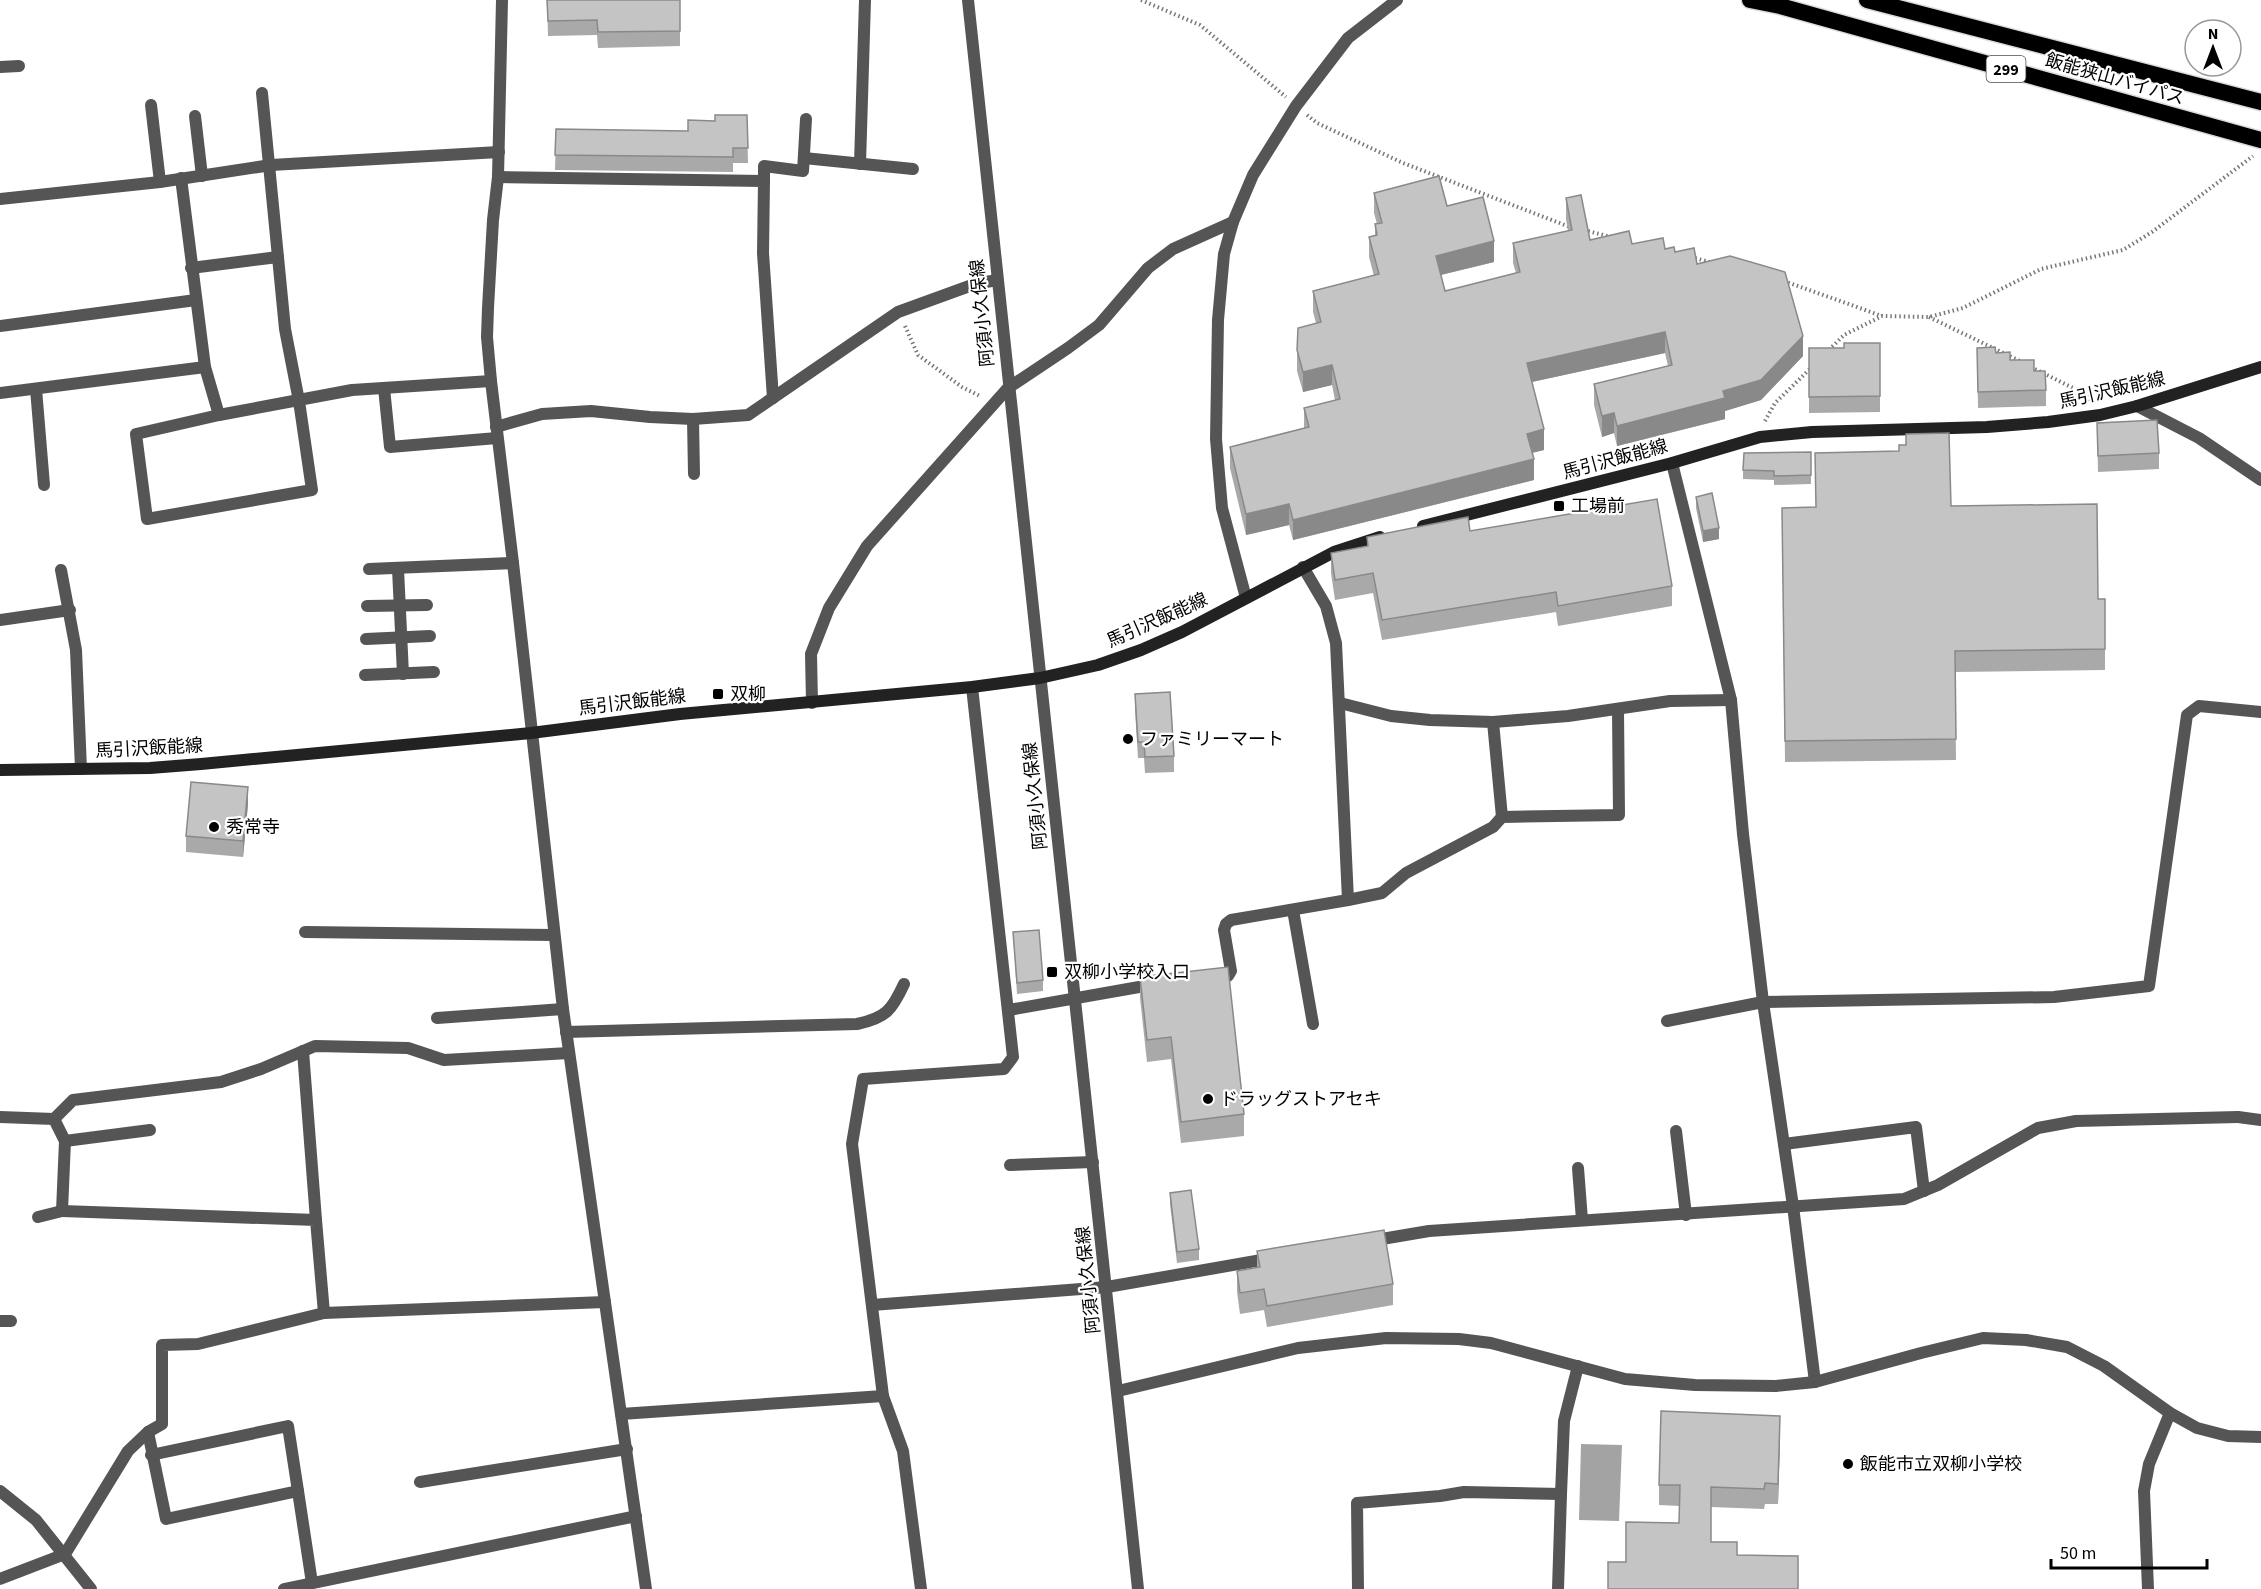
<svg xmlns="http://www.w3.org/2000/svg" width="2261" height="1589" font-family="'Source Sans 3','Noto Sans JP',sans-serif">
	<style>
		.water { fill: #a3a3a3 }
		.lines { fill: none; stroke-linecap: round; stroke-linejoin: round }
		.trunk-casing { stroke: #dbdbdb; stroke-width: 19 }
		.path { stroke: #777; stroke-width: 4; stroke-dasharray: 1.5 3; stroke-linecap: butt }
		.service { stroke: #555; stroke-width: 12 }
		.minor { stroke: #555; stroke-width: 12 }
		.tertiary { stroke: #555; stroke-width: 12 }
		.secondary { stroke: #222; stroke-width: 12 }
		.trunk { stroke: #000; stroke-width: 16 }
		.wall { fill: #a9a9a9 }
		.shaded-wall { fill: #898989 }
		.building { fill: #c4c4c4; stroke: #898989; stroke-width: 1.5 }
		.poi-dot { fill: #000; stroke: #fff; stroke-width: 2 }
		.labels { text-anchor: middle; stroke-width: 4.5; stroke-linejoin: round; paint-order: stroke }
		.shield { fill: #fff; stroke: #4c4c4c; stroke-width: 1.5 }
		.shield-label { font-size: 16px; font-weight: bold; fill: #000 }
		.street-label { font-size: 18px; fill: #000; stroke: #fff }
		.poi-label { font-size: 18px; fill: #000; stroke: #fff; text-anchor: start }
	</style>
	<rect width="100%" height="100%" fill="#fff"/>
	<polygon class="water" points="1581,1444 1622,1445 1619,1521 1579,1520"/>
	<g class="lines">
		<defs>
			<g id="trunk">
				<polyline points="1750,0 1780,6 2261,140"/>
				<polyline points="1867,0 2261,102"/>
			</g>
		</defs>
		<use href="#trunk" class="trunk-casing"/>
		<g class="path">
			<polyline points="1141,0 1200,25 1286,97"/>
			<polyline points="1307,115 1317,123 1403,163 1570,227"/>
			<polyline points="1584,230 1611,237"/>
			<polyline points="1691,257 1713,263"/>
			<polyline points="1784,281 1882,316"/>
			<polyline points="1929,317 2022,362"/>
			<polyline points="905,326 918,355 962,387 980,396"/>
			<polyline points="1829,350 1844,335 1882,316 1929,317 1963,308 2041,269 2123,250 2152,232 2253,156"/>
			<polyline points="2031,367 2087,395 2091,401"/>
			<polyline points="1765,421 1775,403 1813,366"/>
		</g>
		<g class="service">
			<polyline points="151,105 160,182"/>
			<polyline points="195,116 202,176"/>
			<polyline points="804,158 913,169"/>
			<polyline points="860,164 865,0"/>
			<polyline points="764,181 764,166 803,171 806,119"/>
			<polyline points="369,569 513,563"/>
			<polyline points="398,569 403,674"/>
			<polyline points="367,606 427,605"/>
			<polyline points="366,639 430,636"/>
			<polyline points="365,675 434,672"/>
			<polyline points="812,703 811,654 829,608 867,546 1008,388 1068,348 1099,325 1148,268 1173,249 1233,222"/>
			<path d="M566 1032 857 1024C886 1018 892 1010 904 984"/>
			<polyline points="303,1051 316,1220"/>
			<polyline points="2238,1117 2261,1120"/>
			<polyline points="54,1119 73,1100 221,1082 261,1069 315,1046 408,1048 444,1060 569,1053"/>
			<polyline points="1578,1168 1582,1220"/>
			<polyline points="420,1482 627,1449"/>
		</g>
		<g class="minor">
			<polyline points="0,67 19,66"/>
			<polyline points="262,93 285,329 299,401 312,490 147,519 136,434 219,415 352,390 491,381"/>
			<polyline points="498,177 764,181 763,253 773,398"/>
			<polyline points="181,178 205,367 219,415"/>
			<polyline points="0,199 160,182 271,165 499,152"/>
			<polyline points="191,268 278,257"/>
			<polyline points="0,326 196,300"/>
			<polyline points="384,388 390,447 497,438"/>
			<polyline points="36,389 44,485"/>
			<polyline points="0,393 205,367"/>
			<polyline points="2137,406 2199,438 2261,480"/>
			<polyline points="693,419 694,474"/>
			<polyline points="496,427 542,414 591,411 650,417 693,419 748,415 898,312 975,284 997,280"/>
			<polyline points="1672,463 1731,700 1743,834 1763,1002 1793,1206 1815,1382"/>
			<polyline points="1303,567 1326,606 1336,643 1348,900"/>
			<polyline points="61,570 76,650 81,769"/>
			<polyline points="1246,598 1222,508 1216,439 1218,320 1224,254 1233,222 1253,175 1296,106 1348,38 1397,0"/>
			<polyline points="0,620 70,610"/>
			<polyline points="1340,703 1391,716 1430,720 1493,722 1568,716 1670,701 1731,700"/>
			<polyline points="1493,722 1502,817"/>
			<polyline points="1293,910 1313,1024"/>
			<polyline points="305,932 554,935"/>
			<polyline points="1215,977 1228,976 1231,971 1224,930 1226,924 1231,920 1348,900 1382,893 1406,873 1493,827 1502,817 1619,815 1618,710"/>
			<polyline points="1009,1010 1156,984"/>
			<polyline points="437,1018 563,1009"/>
			<polyline points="1667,1021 1763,1002 2054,997 2149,986 2187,715 2199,706 2261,712"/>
			<polyline points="0,1117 54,1119 65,1141 62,1211 316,1220 324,1313"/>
			<polyline points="1676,1131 1686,1215"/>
			<polyline points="65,1141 150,1130"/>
			<polyline points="1784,1144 1916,1127 1924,1191"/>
			<polyline points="1010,1165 1093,1162"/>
			<polyline points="38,1217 62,1211"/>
			<polyline points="1370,1241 1429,1231 1904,1199 1938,1185 2038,1128 2076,1121 2238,1117"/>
			<polyline points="872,1305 1107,1287 1273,1258"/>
			<polyline points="0,1321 11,1321"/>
			<polyline points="621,1414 883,1396"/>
			<polyline points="148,1432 166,1519 298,1491 312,1583"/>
			<polyline points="151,1455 288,1426 298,1491"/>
			<polyline points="0,1491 36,1520 91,1589"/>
			<polyline points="0,1579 65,1554 128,1451 148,1432 162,1424 162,1345 198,1344 324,1313 605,1302"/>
			<polyline points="284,1589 636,1516"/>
			<polyline points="921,1589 903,1451 883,1396 852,1144 863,1079 1004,1069 1013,1057 972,687"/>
			<polyline points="1358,1589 1357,1503 1440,1496 1464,1492 1561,1494 1564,1421 1578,1366"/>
			<polyline points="1558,1589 1561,1494"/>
			<polyline points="2148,1589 2144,1491 2149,1464 2170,1413"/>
		</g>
		<g class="tertiary">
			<polyline points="502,0 498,177 493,220 488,308 487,337 491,381 513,563 563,1009 646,1589"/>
			<polyline points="968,0 1138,1589"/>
			<polyline points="1118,1391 1298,1348 1386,1338 1459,1339 1491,1343 1625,1379 1695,1385 1776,1386 1815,1382 1921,1353 1983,1338 2026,1340 2067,1347 2104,1366 2170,1413 2197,1428 2228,1436 2261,1437"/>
		</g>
		<g class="secondary">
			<polyline points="1423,526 1672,463 1760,437 1812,432 1987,427 2048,422 2100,415 2137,406 2261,367"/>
			<polyline points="0,770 150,768 201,764 531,733 680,714 972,687 1040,678 1098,665 1141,650 1182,632 1334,552 1380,537"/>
		</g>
		<use href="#trunk" class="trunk"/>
	</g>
	<g class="wall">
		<polygon points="547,0 680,0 680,46 598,48 597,35 548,36"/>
		<polygon points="747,115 748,163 733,163 733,172 555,170 556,129 688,131 715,121"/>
		<polygon points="1374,193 1447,206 1494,262 1441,275 1445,291 1516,273 1513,263 1513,243 1568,231 1566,219 1566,198 1590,240 1632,244 1665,249 1675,252 1697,264 1803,356 1761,400 1725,411 1725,419 1617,446 1614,433 1602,437 1594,405 1594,384 1668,366 1665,353 1532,382 1544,450 1532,453 1534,480 1293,540 1289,525 1246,535 1230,468 1230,447 1304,428 1304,408 1335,400 1332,385 1303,392 1297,371 1297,350 1316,323 1313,312 1313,291 1374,276 1369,257 1369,237 1375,235 1375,224 1377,224 1374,213"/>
		<polygon points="1880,343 1880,412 1809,413 1809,348 1844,348"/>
		<polygon points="1977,348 1996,353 2010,360 2034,371 2046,390 2046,406 1978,408"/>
		<polygon points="2097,423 2159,453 2159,469 2098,472"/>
		<polygon points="1811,452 1811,484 1774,485 1774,480 1743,479 1743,470"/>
		<polygon points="1815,453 1951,506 2098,599 2105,599 2105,670 1955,672 1956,760 1785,762 1782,508 1816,507"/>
		<polygon points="1696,497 1719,539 1703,542 1696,508"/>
		<polygon points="1470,531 1672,586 1672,606 1558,626 1556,612 1382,640 1373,593 1335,600 1331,573 1331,553 1367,546 1367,537"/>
		<polygon points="1135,694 1174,756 1174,772 1145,773 1144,758 1138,758 1135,710"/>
		<polygon points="248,804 243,857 186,852 186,836"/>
		<polygon points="1013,932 1043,980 1043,991 1017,994"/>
		<polygon points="1140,977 1244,1114 1244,1136 1181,1143 1171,1059 1147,1062 1140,998"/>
		<polygon points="1170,1193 1199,1249 1199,1260 1177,1263 1170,1204"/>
		<polygon points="1257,1251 1393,1284 1393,1305 1267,1327 1264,1310 1240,1314 1237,1292 1237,1271 1257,1267"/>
		<polygon points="1780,1436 1778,1504 1765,1504 1764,1509 1711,1507 1711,1542 1798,1589 1626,1562 1679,1523 1680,1506 1659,1505 1659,1485"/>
	</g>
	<g class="shaded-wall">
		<polygon points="1494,241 1494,262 1436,276 1436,256"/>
		<polygon points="1665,332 1665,353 1527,383 1527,363"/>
		<polygon points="1803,336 1803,356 1761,400 1725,411 1725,419 1617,446 1617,426 1723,391"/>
		<polygon points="1332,365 1332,385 1303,392 1303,372"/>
		<polygon points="1614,413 1614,433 1602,437 1602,416"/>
		<polygon points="1544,429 1544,450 1527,454 1527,434"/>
		<polygon points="1534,459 1534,480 1293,540 1293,520"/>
		<polygon points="1289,504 1289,525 1246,535 1246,514"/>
		<polygon points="1719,528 1719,539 1703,542 1703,531"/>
		<polygon points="248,787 248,804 243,857 243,841"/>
		<polygon points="1780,1416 1780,1436 1778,1504 1778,1484"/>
	</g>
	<g class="building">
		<polygon points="547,0 680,0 680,31 598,32 597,20 548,21"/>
		<polygon points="715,115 747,115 748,148 733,148 733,157 555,155 556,129 688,131 688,120 715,121"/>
		<polygon points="1439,176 1447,206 1483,197 1494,241 1436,256 1445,291 1520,272 1513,243 1572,230 1566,198 1581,195 1590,240 1629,231 1632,244 1663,238 1665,249 1674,247 1675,252 1694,248 1697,264 1730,256 1785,272 1803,336 1761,380 1723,391 1725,398 1617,426 1614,413 1602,416 1594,384 1672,365 1665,332 1527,363 1544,429 1527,434 1534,459 1293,520 1289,504 1246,514 1230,447 1309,427 1304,408 1340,399 1332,365 1303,372 1297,350 1298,328 1321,322 1313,291 1379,274 1369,237 1377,235 1375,224 1382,223 1374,193"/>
		<polygon points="1844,343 1880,343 1880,396 1809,397 1809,348 1844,348"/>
		<polygon points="1995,347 1996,353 2010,352 2010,360 2034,360 2034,371 2045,371 2046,390 1978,392 1977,348"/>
		<polygon points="2157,420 2159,453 2098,456 2097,423"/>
		<polygon points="1949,433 1951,506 2097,504 2098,599 2105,599 2105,649 1955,651 1956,739 1785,741 1782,508 1816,507 1815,453 1899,451 1899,445 1906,445 1906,434"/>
		<polygon points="1811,452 1811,475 1774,476 1774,471 1743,470 1744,453"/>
		<polygon points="1712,493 1719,528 1703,531 1696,497"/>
		<polygon points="1657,499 1672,586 1558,606 1556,592 1382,620 1373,573 1335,580 1331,553 1368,546 1367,537 1468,517 1470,531"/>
		<polygon points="1170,692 1174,756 1145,757 1144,742 1138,742 1135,694"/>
		<polygon points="191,782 248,787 243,841 186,836"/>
		<polygon points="1039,930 1043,980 1017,983 1013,932"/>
		<polygon points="1228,967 1244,1114 1181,1122 1171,1037 1147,1040 1140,977"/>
		<polygon points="1191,1190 1199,1249 1177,1252 1170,1193"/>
		<polygon points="1384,1230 1393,1284 1267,1306 1264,1289 1240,1293 1237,1271 1260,1267 1257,1251"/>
		<polygon points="1661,1411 1780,1416 1778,1484 1765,1483 1764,1489 1711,1487 1711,1542 1737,1542 1737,1555 1798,1556 1798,1589 1608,1589 1608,1562 1626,1562 1626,1522 1679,1523 1680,1485 1659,1485"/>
	</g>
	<g class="poi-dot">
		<rect x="1553" y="500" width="12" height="12" rx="3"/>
		<rect x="712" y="688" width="12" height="12" rx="3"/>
		<circle cx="1128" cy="739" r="6"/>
		<circle cx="214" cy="827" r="6"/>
		<rect x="1046" y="966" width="12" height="12" rx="3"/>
		<circle cx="1208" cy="1099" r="6"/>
		<circle cx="1848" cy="1464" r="6"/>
	</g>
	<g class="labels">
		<rect class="shield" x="1986.5" y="56" width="39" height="26" rx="4.5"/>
		<g class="shield-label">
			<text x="2006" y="75">299</text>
		</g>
		<g class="street-label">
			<text transform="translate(2115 79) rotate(16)" y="6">飯能狭山バイパス</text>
			<text transform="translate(982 313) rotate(-96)" y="6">阿須小久保線</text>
			<text transform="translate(2112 390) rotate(-13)" y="6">馬引沢飯能線</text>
			<text transform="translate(1615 459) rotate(-15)" y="6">馬引沢飯能線</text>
			<text transform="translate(1157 620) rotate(-24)" y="6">馬引沢飯能線</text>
			<text transform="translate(632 702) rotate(-7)" y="6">馬引沢飯能線</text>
			<text transform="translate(149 748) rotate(-3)" y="6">馬引沢飯能線</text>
			<text transform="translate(1035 796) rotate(-96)" y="6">阿須小久保線</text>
			<text transform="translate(1088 1280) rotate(-96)" y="6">阿須小久保線</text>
		</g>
		<g class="poi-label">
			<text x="1571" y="512">工場前</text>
			<text x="730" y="700">双柳</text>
			<text x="1140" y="745">ファミリーマート</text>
			<text x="226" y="833">秀常寺</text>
			<text x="1064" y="978">双柳小学校入口</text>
			<text x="1220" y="1105">ドラッグストアセキ</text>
			<text x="1860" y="1470">飯能市立双柳小学校</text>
		</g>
	</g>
	<g transform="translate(2213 48)"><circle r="28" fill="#ffffff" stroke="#999999" stroke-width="1.5"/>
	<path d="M0-4.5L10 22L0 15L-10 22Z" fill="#000000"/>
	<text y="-9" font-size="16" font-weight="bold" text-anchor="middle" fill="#000000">N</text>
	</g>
	<path d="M2051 1559v9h156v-9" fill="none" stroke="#000000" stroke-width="3"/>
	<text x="2060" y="1559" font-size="18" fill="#000000" stroke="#ffffff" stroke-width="4.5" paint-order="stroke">50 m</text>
</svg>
